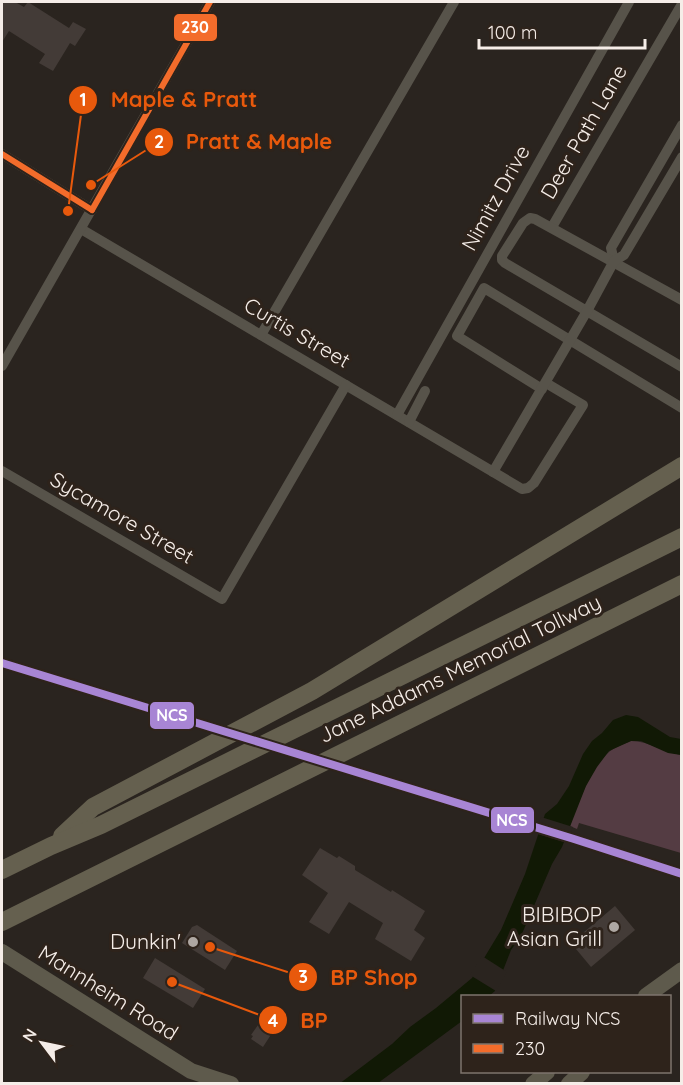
<svg xmlns="http://www.w3.org/2000/svg" width="683" height="1085" font-family="Quicksand,sans-serif">
	<style>
		.green { fill: #543c43 }
		.water { fill: #111905 }
		.pier { fill: #2a241f }
		.building { fill: #433b37 }
		.lines { fill: none; stroke-linecap: round; stroke-linejoin: round }
		.street { stroke: #57534a; stroke-width: 10 }
		.primary { stroke: #5e5a4c; stroke-width: 16 }
		.highway { stroke: #65604f; stroke-width: 18 }
		.bus-1-casing { stroke: #2e231b; stroke-width: 10 }
		.bus-1 { stroke: #f36c2b; stroke-width: 6 }
		.rail-1-casing { stroke: #2e231b; stroke-width: 12 }
		.rail-1 { stroke: #a885d4; stroke-width: 8 }
		.poi-dot { fill: #aea7a2; stroke: #2e231b; stroke-width: 2 }
		.labels { text-anchor: middle; stroke-width: 6; stroke-linejoin: round; paint-order: stroke }
		.street-label { font-size: 21px; fill: #f5ede8; stroke: #2e231b }
		.poi-label { font-size: 21px; fill: #f5ede8; stroke: #2e231b; text-anchor: end }
		.leader { fill: none; stroke: #e8590c; stroke-width: 2 }
		.callout-dot { fill: #e8590c; stroke: #2e231b; stroke-width: 2 }
		.mark-label { font-size: 18px; text-anchor: middle; font-weight: bold; fill: #fff }
		.callout-label { font-size: 22px; text-anchor: middle; font-weight: bold; fill: #e8590c; stroke: #2e231b; stroke-width: 6; stroke-linejoin: round; paint-order: stroke }
		.line-badge { stroke: #2e231b; stroke-width: 2 }
		.badge-label { font-size: 16px; text-anchor: middle; font-weight: bold; fill: #fff }
	</style>
	<rect width="100%" height="100%" fill="#2a241f"/>
	<path class="green" d="M631 741C649 741 663 752 681 755V853L579 823 577 829 570 826C577 805 592 766 609 752 615 747 624 744 631 741Z"/>
	<polygon class="water" points="626,715 638,717 670,737 681,739 681,755 668,753 641,741 631,741 609,751 597,767 586,786 562,847 552,864 521,936 511,950 495,991 489,996 462,996 462,1021 378,1083 339,1084 392,1044 410,1027 436,1008 472,978 501,930 525,874 545,814 557,804 569,786 583,754 592,741 602,733 613,720"/>
	<g class="pier">
		<polygon points="541,817 573,827 567,843 535,833"/>
		<polygon points="482,956 507,972 496,991 470,975"/>
	</g>
	<g class="building">
		<polygon points="2,2 15,2 24,7 28,2 69,28 73,22 86,29 75,46 70,43 53,71 39,63 45,54 9,31 2,42"/>
		<polygon points="320,848 337,858 339,856 355,866 355,870 391,892 392,890 425,911 414,930 425,938 411,961 375,939 383,923 349,902 329,934 309,922 328,893 302,875"/>
		<polygon points="615,906 635,930 591,967 571,943"/>
		<polygon points="197,925 237,951 225,970 182,943 192,927"/>
		<polygon points="155,958 205,989 193,1008 143,978"/>
		<polygon points="272,1005 285,1013 263,1047 251,1039 253,1036 251,1035"/>
	</g>
	<g class="lines">
		<g class="street">
			<polyline points="2,154 92,210"/>
			<polyline points="552,227 682,4"/>
			<polyline points="81,229 522,489 528,488 534,483 583,405 546,383"/>
			<polyline points="614,261 611,248 682,125"/>
			<polyline points="682,300 535,219 530,218 523,223 502,256 502,260 505,263 682,367"/>
			<polyline points="261,335 454,2"/>
			<polyline points="2,366 210,2"/>
			<polyline points="542,389 457,336 484,288 682,408"/>
			<polyline points="397,415 629,2"/>
			<polyline points="409,422 425,391"/>
			<polyline points="2,471 222,599 346,385"/>
			<polyline points="493,472 587,311 614,261 624,255 682,157"/>
		</g>
		<g class="primary">
			<polyline points="2,952 191,1071 231,1084"/>
			<polyline points="646,996 682,970"/>
			<polyline points="533,1084 547,1072"/>
			<polyline points="569,1084 582,1072"/>
		</g>
		<g class="highway">
			<polyline points="62,836 93,807 312,691 682,466"/>
			<polyline points="2,870 51,846 101,825 682,537"/>
			<polyline points="2,922 682,584"/>
		</g>
		<defs>
			<g id="bus-1">
				<polyline points="2,154 92,210"/>
				<polyline points="92,210 210,2"/>
			</g>
		</defs>
		<use href="#bus-1" class="bus-1-casing"/>
		<use href="#bus-1" class="bus-1"/>
		<defs>
			<polyline id="rail-1" points="2,663 574,839 682,874"/>
		</defs>
		<use href="#rail-1" class="rail-1-casing"/>
		<use href="#rail-1" class="rail-1"/>
	</g>
	<g class="poi-dot">
		<circle cx="614" cy="927" r="6"/>
		<circle cx="193" cy="942" r="6"/>
	</g>
	<g class="labels">
		<g class="street-label">
			<text transform="translate(584 132) rotate(-60)" y="7">Deer Path Lane</text>
			<text transform="translate(496 198) rotate(-61)" y="7">Nimitz Drive</text>
			<text transform="translate(297 333) rotate(30)" y="7">Curtis Street</text>
			<text transform="translate(122 518) rotate(30)" y="7">Sycamore Street</text>
			<text transform="translate(460 669) rotate(-26)" y="7">Jane Addams Memorial Tollway</text>
			<text transform="translate(108 993) rotate(32)" y="7">Mannheim Road</text>
		</g>
		<g class="poi-label">
			<text x="602" y="922">BIBIBOP<tspan x="602" dy="24">Asian Grill</tspan></text>
			<text x="181" y="949">Dunkin'</text>
		</g>
	</g>
	<path class="leader" d="M68 211L83 100M91 185L159 142M210 947L303 977M172 982L273 1020"/>
	<g class="callout-dot">
		<circle cx="68" cy="211" r="6"/>
		<circle cx="91" cy="185" r="6"/>
		<circle cx="210" cy="947" r="6"/>
		<circle cx="172" cy="982" r="6"/>
		<circle cx="83" cy="100" r="15"/>
		<circle cx="159" cy="142" r="15"/>
		<circle cx="303" cy="977" r="15"/>
		<circle cx="273" cy="1020" r="15"/>
	</g>
	<g class="mark-label">
		<text x="83" y="106">1</text>
		<text x="159" y="148">2</text>
		<text x="303" y="983">3</text>
		<text x="273" y="1027">4</text>
	</g>
	<g class="callout-label">
		<text x="184" y="107">Maple &amp; Pratt</text>
		<text x="259" y="149">Pratt &amp; Maple</text>
		<text x="374" y="985">BP Shop</text>
		<text x="314" y="1028">BP</text>
	</g>
	<g class="line-badge">
		<rect x="173" y="13" width="45" height="29" rx="6" fill="#f36c2b"/>
		<rect x="149" y="701" width="46" height="29" rx="6" fill="#a885d4"/>
		<rect x="490" y="806" width="45" height="28" rx="6" fill="#a885d4"/>
	</g>
	<g class="badge-label">
		<text x="195" y="33">230</text>
		<text x="172" y="721">NCS</text>
		<text x="512" y="826">NCS</text>
	</g>
	<rect width="683" height="1085" fill="none" stroke="#f5ede8" stroke-width="6"/>
	<rect x="461" y="995" width="210" height="78" fill="#2e231b" stroke="#7e746d" stroke-width="1.5"/>
	<rect x="473" y="1014" width="30" height="9" fill="#a885d4" stroke="#7e746d" stroke-width="1.5"/>
	<text x="515" y="1025" font-size="18" fill="#f5ede8">Railway NCS</text>
	<rect x="473" y="1044" width="30" height="9" fill="#f36c2b" stroke="#7e746d" stroke-width="1.5"/>
	<text x="515" y="1055" font-size="18" fill="#f5ede8">230</text>
	<g transform="translate(42 1043) rotate(302)" stroke="#2e231b" stroke-width="4.5" paint-order="stroke">
	<path d="M0-4.5L10 22L0 15L-10 22Z" fill="#f5ede8"/>
	<text y="-9" font-size="16" font-weight="bold" text-anchor="middle" fill="#f5ede8">N</text>
	</g>
	<path d="M479 39v9h166v-9" fill="none" stroke="#f5ede8" stroke-width="3"/>
	<text x="488" y="39" font-size="18" fill="#f5ede8" stroke="#2e231b" stroke-width="4.5" paint-order="stroke">100 m</text>
</svg>
